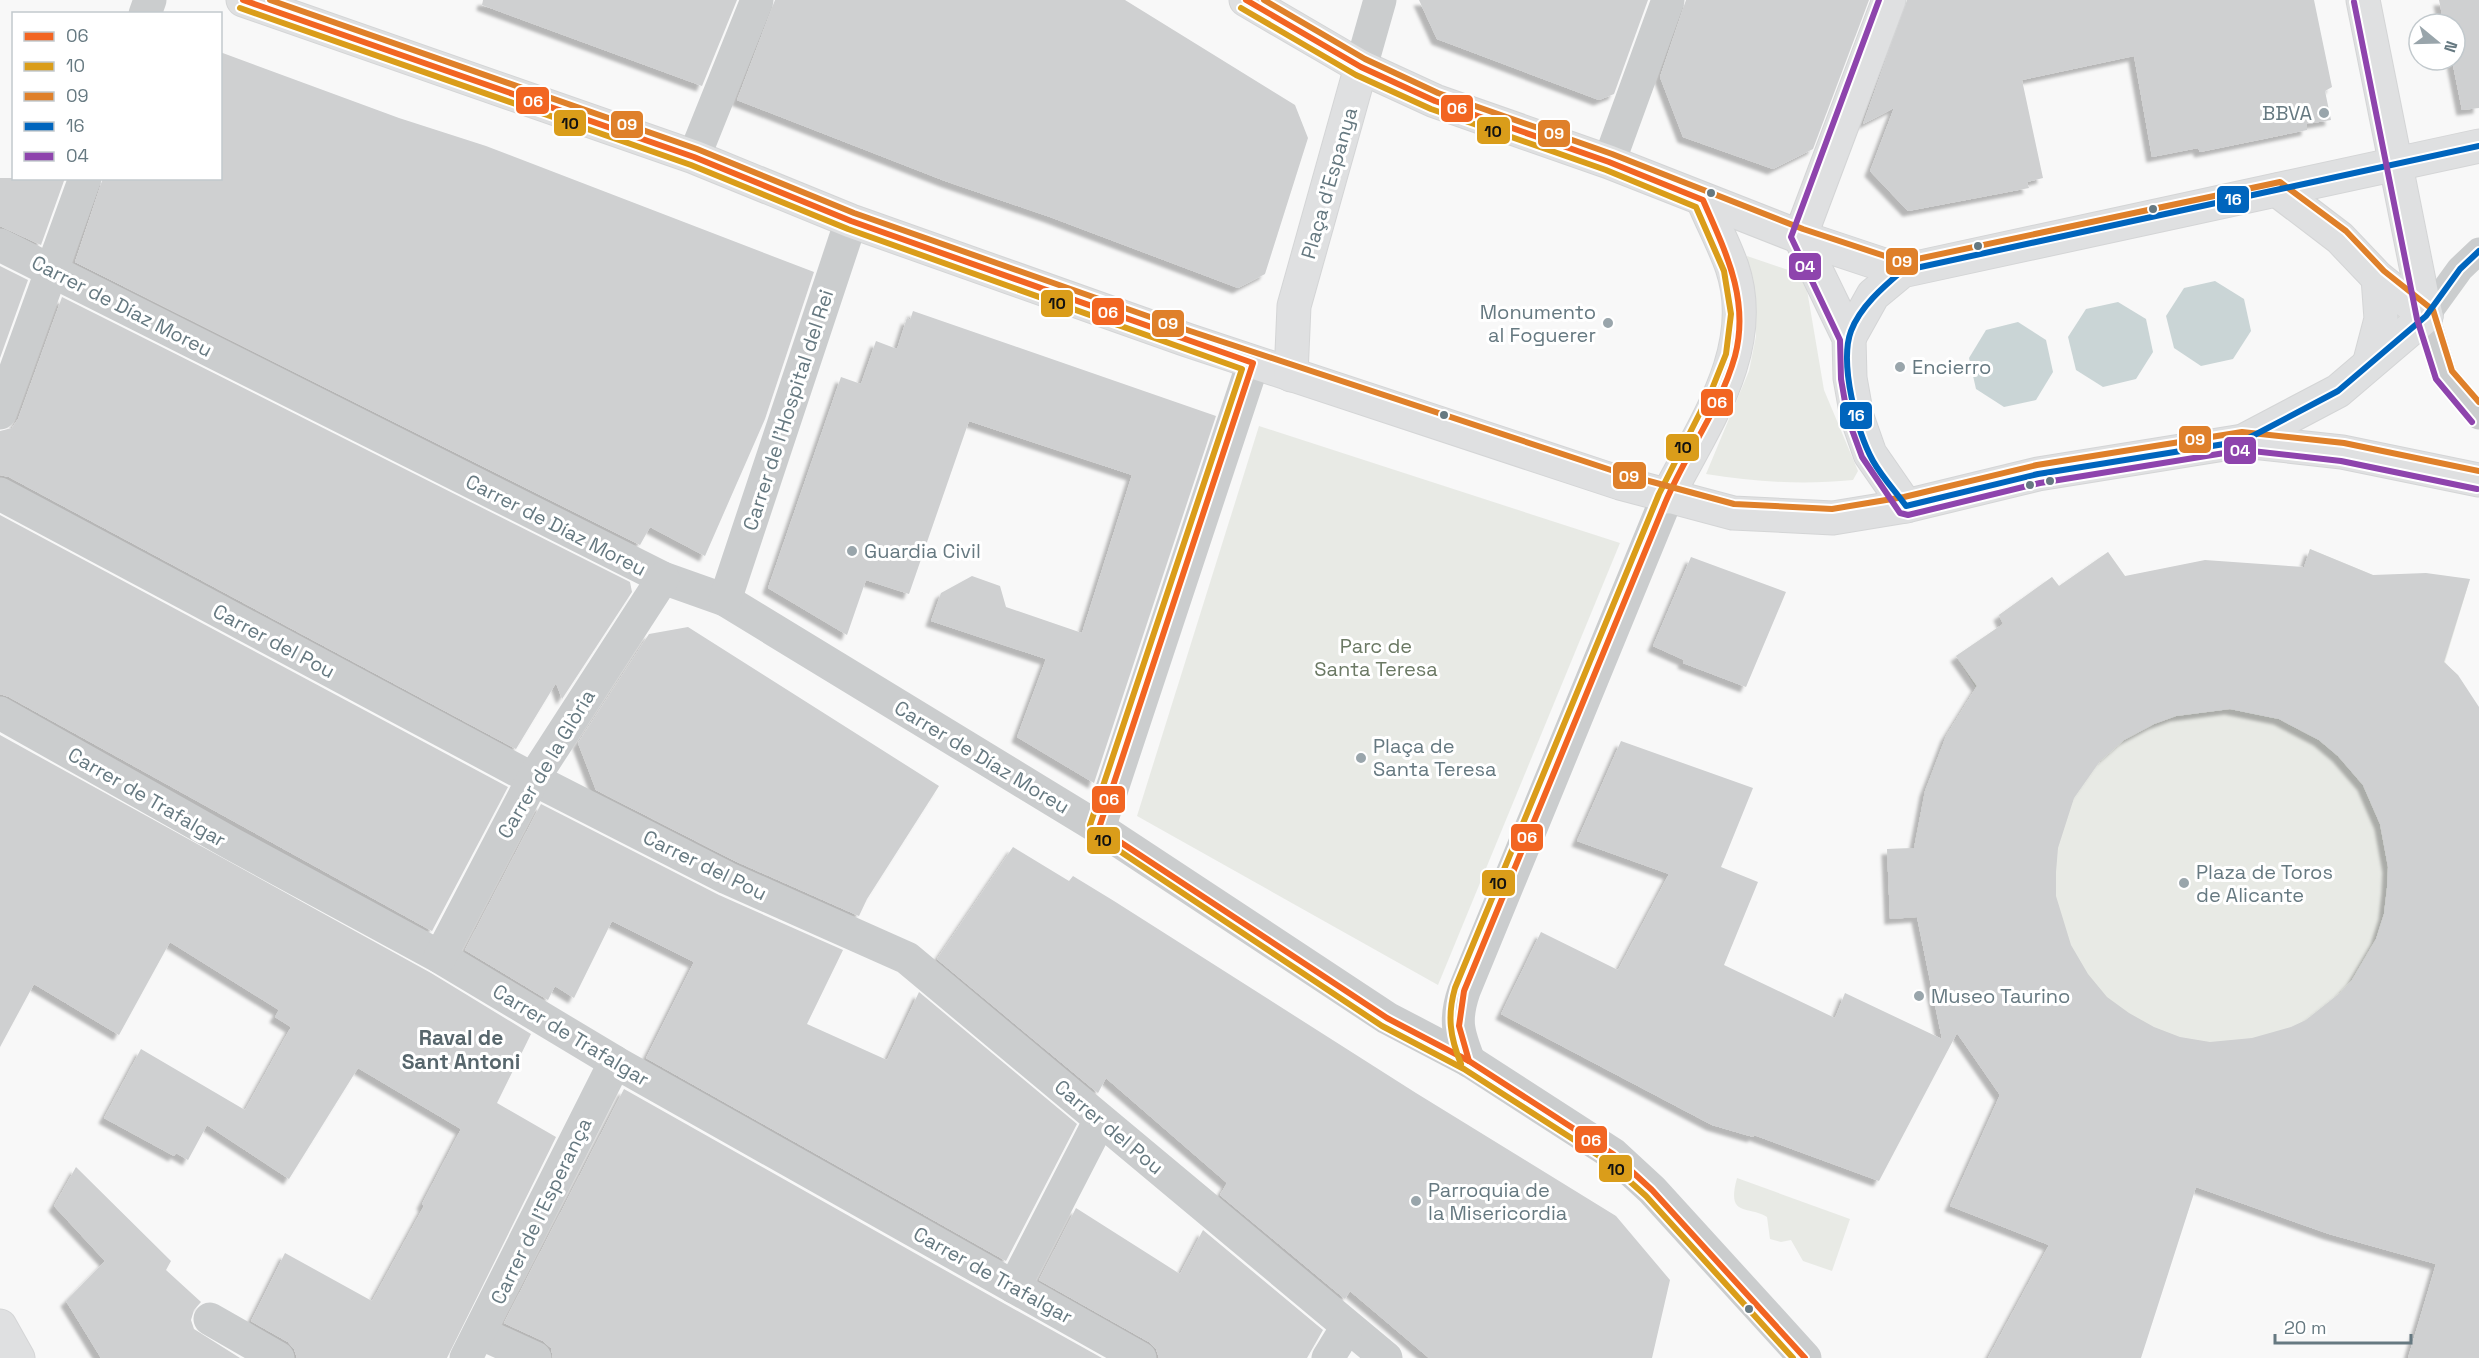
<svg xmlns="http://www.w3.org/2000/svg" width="2479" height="1358" font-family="'Space Grotesk',sans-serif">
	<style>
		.green { fill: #e8eae5 }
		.water { fill: #cad5d6 }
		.building { fill: #cfd0d1; fill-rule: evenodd; filter: url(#shadow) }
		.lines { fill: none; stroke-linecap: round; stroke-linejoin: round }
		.secondary-casing { stroke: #d4d5d6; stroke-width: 35 }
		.primary-casing { stroke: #d4d5d6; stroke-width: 35 }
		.lane { stroke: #cbcdce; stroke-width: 27 }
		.street { stroke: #cbcdce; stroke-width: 33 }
		.secondary { stroke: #dfe0e1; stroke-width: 33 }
		.primary { stroke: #dfe0e1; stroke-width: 33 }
		.bus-1-casing { stroke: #fff; stroke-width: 10 }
		.bus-2-casing { stroke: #fff; stroke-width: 10 }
		.bus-3-casing { stroke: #fff; stroke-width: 10 }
		.bus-4-casing { stroke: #fff; stroke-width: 10 }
		.bus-5-casing { stroke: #fff; stroke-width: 10 }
		.bus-1 { stroke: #f26522; stroke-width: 6 }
		.bus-2 { stroke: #da9d1a; stroke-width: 6 }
		.bus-3 { stroke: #df802a; stroke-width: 6 }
		.bus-4 { stroke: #0065bd; stroke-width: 6 }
		.bus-5 { stroke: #8e44ad; stroke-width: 6 }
		.poi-dot { fill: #99a5ab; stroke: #fff; stroke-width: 2 }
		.bus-dot { fill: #667981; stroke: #fff; stroke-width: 2 }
		.labels { text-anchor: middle; stroke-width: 6; stroke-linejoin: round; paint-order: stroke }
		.poi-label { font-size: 20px; fill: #667981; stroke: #fff; text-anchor: start }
		.street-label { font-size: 20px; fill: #667981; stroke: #fff }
		.park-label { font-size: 20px; fill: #6b7964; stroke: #fff }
		.neighbourhood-label { font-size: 21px; font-weight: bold; fill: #57666c; stroke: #fff }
		.line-badge { stroke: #fff; stroke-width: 2 }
		.badge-label { font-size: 16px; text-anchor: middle; font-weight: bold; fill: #fff }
		.pale-badge-label { font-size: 16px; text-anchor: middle; font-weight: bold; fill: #111 }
	</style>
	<defs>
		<filter id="shadow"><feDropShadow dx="-5.5" dy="5.5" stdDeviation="1.5" flood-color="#0004"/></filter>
	</defs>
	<rect width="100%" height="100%" fill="#f8f8f8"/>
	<g class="green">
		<path d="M1747 256 1797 273 1806 284 1824 390 1858 471 1853 480C1803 485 1755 482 1706 474L1749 371 1756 336Z"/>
		<polygon points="1259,426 1620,543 1438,985 1137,816"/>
		<polygon points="2310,549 2373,575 2470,579 2445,662 2463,683 2372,1147 1917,917 1890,919 1887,849 1914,848 1925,791 1946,736 1976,688 1956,656 2003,624 1999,615 2052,577 2059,586 2108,552 2128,580 2187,564 2187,567 2301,576"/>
		<path d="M1737 1178 1850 1219 1832 1271 1803 1261 1791 1240 1781 1242 1770 1239 1767 1217C1748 1205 1726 1218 1737 1178Z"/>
	</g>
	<g class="water">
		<polygon points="2215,281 2244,299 2251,331 2233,359 2201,366 2174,348 2166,316 2184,288"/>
		<polygon points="2118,302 2146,319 2153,352 2136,379 2103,387 2076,370 2068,337 2086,309"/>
		<polygon points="2018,322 2046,340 2053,372 2036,400 2004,407 1976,389 1969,358 1986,330"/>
	</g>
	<g class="building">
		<polygon points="483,0 737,0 702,86 482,5"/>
		<polygon points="775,0 1125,0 1295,105 1308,138 1265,274 1238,288 1050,217 945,181 737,100"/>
		<polygon points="1419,0 1648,0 1614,94 1599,100 1437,39"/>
		<polygon points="1686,0 1869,0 1813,149 1773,169 1683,137 1660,77"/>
		<polygon points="1907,0 2314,0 2332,87 2325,91 2331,120 2307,124 2307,130 2200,152 2198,148 2152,157 2134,56 2022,80 2043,178 2027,182 2029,188 1908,211 1870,171 1894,108 1863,124"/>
		<polygon points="2439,0 2479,0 2479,108 2462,110 2452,60 2455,60 2455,24 2444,24"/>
		<polygon points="220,52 399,118 486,146 814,272 765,419 705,556 650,527 640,545 75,262 103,178 220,178"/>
		<polygon points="0,178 65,178 41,245 0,226"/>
		<polygon points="0,266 28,280 0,358"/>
		<polygon points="62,297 630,582 632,592 562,699 556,683 516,749 9,477 0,475 0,431 12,428 18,419"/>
		<polygon points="913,311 1216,416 1094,783 1017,737 1046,659 931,621 941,593 972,576 1000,586 1006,607 1082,633 1132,475 969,421 909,594 866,580 847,635 768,588 841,377 861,384 876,341 897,349 907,318 910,320"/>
		<polygon points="0,515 508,787 432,931 9,697 0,694"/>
		<path d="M2310 549 2373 575 2426 573 2470 579 2444 662 2458 675 2479 707V1358H2408L2436 1264 2329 1234 2196 1187 2141 1358H1988L2049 1245 1950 1206 2000 1095 1957 1033 1879 1181 1754 1135 1753 1137 1712 1125 1501 1014 1541 932 1618 970 1669 874 1577 841 1621 741 1753 788 1721 867 1758 882 1724 965 1835 1018 1845 993 1942 1039 1917 917 1890 919 1887 849 1914 848 1925 791 1946 736 1977 686 1956 656 2003 624 1999 615 2052 577 2059 586 2108 552 2125 576 2205 560 2304 567ZM2230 709 2279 719 2319 740 2338 756 2363 785 2380 824 2388 867 2387 888 2384 914 2376 939 2352 980 2340 993 2306 1020 2291 1027 2252 1038 2210 1042 2180 1037 2154 1027 2129 1013 2107 997 2088 974 2071 945 2056 896V872L2058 848 2074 798 2100 761 2124 740 2154 724 2176 716Z"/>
		<polygon points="1691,557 1786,592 1746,687 1683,663 1684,660 1653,646"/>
		<polygon points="688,627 939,786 867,899 859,916 735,861 596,790 578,743 649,634"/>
		<polygon points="0,735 431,973 531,1034 497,1103 556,1137 447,1358 297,1358 294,1349 288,1342 251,1321 285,1253 372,1301 424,1206 422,1204 461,1129 358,1068 289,1179 207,1125 188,1160 176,1153 174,1156 104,1118 141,1049 245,1110 291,1027 275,1017 279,1010 170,942 119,1035 34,984 0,1047"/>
		<polygon points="541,804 719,895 843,950 807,1024 887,1060 919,992 1077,1124 1006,1261 646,1058 694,962 612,921 574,998 555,986 548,1000 465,950"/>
		<polygon points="1013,847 1069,881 1073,876 1114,901 1416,1093 1616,1216 1670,1280 1652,1358 1429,1358 1350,1291 1345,1299 1220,1195 1227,1183 1106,1078 1098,1093 937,959"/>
		<polygon points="624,1089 1005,1304 1102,1358 553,1358 551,1348 543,1341 504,1323"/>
		<polygon points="76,1167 171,1261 166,1270 201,1302 194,1310 191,1320 194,1329 240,1358 101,1358 66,1301 105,1261 54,1206"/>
		<polygon points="1076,1208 1180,1274 1203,1230 1323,1330 1307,1358 1159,1358 1156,1349 1149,1342 1039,1280"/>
	</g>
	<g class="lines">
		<defs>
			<g id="secondary">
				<polyline points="243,0 694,157 851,221 1187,340 1620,483 1733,513 1833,518 1906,506 2038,474 2243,441 2338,391 2426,316"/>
				<polyline points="1246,0 1361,67 1435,101 1609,162 1800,237 1902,271"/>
				<polyline points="1889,0 1800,237 1849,338 1850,378 1857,417 1870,454 1906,506"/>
				<polyline points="2363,0 2426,316"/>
				<polyline points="2277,190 2340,238 2378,278 2426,316"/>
				<polyline points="1849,338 1873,295 1902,271 2479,146"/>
				<polyline points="2370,361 2381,319 2378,278"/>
				<polyline points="1291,375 1294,306 1361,67"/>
				<polyline points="2243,441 2342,452 2479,480"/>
				<path d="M1667 497C1702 428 1760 349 1732 267 1724 244 1712 222 1703 200"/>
			</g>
			<polyline id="primary" points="0,1326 18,1358"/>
		</defs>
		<use href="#secondary" class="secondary-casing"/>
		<use href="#primary" class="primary-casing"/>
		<polyline class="lane" points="2479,251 2460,269 2426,316 2444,375 2479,416"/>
		<g class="street">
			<polyline points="145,14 150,0"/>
			<polyline points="1361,67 1380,0"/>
			<polyline points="694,157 757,0"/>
			<polyline points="1609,162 1668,0"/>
			<polyline points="0,245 663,578 725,600 1099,828 1387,1018 1469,1061 1613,1154 1652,1190 1805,1358"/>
			<polyline points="0,413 85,178"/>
			<polyline points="0,494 533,779 727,878 907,958 1386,1358"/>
			<polyline points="725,600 851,221"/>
			<polyline points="0,713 232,844 440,957 615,1062 1140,1358"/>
			<polyline points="1099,828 1253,363"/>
			<polyline points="440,957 533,779 663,578"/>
			<path d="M1469 1061C1458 1033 1454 1020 1464 991L1667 497"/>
			<polyline points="1014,1287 1100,1120"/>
			<polyline points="210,1319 278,1358"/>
			<polyline points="480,1333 535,1358"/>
			<polyline points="466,1358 615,1062"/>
			<polyline points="1328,1358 1347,1327"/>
		</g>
		<use href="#secondary" class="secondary"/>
		<use href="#primary" class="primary"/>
		<defs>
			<g id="bus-1">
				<polyline points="243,0 694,157 851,221 1253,363 1099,828 1387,1018 1469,1061 1613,1154 1652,1190 1805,1358"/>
				<path d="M1246 0 1361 67 1435 101 1609 162 1703 200C1725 251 1750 299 1735 356 1720 410 1683 457 1663 508 1596 669 1530 830 1464 991L1459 1026 1469 1061"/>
			</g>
			<g id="bus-2">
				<polyline points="240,8 691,165 848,229 1242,369 1090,825 1091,832 1382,1026 1464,1069 1607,1161 1646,1196 1793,1358"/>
				<path d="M1241 8 1356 75 1431 109 1606 170 1696 207 1724 271 1731 314 1726 354 1712 389 1659 494 1455 988C1447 1016 1450 1037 1461 1064"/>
			</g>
			<g id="bus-3">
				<polyline points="270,0 697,149 854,213 1190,331 1623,474 1734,504 1832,509 1904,497 2037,465 2242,432 2344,443 2479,471"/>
				<polyline points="1264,0 1365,59 1438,93 1612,154 1803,229 1903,262 2280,182 2346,231 2384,271 2433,310 2452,371 2479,402"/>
			</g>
			<path id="bus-4" d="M2479 146 1902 271C1883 287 1860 307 1851 331 1839 363 1857 432 1873 461 1882 477 1895 491 1906 506L2038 474 2243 441 2338 391 2426 316 2460 269 2479 251"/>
			<g id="bus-5">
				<polyline points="1879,0 1791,237 1840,340 1841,379 1848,419 1862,457 1900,513 1908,515 2040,483 2243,450 2341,461 2477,489"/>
				<polyline points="2354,2 2417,319 2436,379 2472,422"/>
			</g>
		</defs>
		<use href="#bus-1" class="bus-1-casing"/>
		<use href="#bus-2" class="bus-2-casing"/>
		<use href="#bus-3" class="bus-3-casing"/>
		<use href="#bus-4" class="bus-4-casing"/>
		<use href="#bus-5" class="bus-5-casing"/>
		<use href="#bus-1" class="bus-1"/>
		<use href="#bus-2" class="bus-2"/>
		<use href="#bus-3" class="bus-3"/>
		<use href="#bus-4" class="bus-4"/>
		<use href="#bus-5" class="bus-5"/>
	</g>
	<g class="poi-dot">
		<circle cx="2324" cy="113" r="6"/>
		<circle cx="1608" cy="323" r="6"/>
		<circle cx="1900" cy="367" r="6"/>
		<circle cx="852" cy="551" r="6"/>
		<circle cx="1361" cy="758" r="6"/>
		<circle cx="2184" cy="883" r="6"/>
		<circle cx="1919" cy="996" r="6"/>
		<circle cx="1416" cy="1201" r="6"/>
	</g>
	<g class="bus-dot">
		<circle cx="1711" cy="193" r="5"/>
		<circle cx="2153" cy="209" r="5"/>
		<circle cx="1978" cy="246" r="5"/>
		<circle cx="1444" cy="415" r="5"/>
		<circle cx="2050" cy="481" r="5"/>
		<circle cx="2030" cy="485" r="5"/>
		<circle cx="1749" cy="1309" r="5"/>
	</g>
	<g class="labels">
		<g class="poi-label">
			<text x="2312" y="120" text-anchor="end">BBVA</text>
			<text x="1596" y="319" text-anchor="end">Monumento<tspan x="1596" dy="23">al Foguerer</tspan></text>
			<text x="1912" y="374">Encierro</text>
			<text x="864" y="558">Guardia Civil</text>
			<text x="1373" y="753">Plaça de<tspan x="1373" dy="23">Santa Teresa</tspan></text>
			<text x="2196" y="879">Plaza de Toros<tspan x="2196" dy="23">de Alicante</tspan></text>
			<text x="1931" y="1003">Museo Taurino</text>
			<text x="1428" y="1197">Parroquia de<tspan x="1428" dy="23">la Misericordia</tspan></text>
		</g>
		<g class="street-label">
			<text transform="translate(1329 183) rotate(-74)" y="7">Plaça d'Espanya</text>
			<text transform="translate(122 306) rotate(27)" y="7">Carrer de Díaz Moreu</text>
			<text transform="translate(788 410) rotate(-72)" y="7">Carrer de l'Hospital del Rei</text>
			<text transform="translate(556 525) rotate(27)" y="7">Carrer de Díaz Moreu</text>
			<text transform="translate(274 641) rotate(28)" y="7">Carrer del Pou</text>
			<text transform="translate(982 757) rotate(31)" y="7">Carrer de Díaz Moreu</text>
			<text transform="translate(546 764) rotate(-59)" y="7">Carrer de la Glòria</text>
			<text transform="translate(147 797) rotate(30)" y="7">Carrer de Trafalgar</text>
			<text transform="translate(705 865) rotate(26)" y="7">Carrer del Pou</text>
			<text transform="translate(571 1035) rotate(31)" y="7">Carrer de Trafalgar</text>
			<text transform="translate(1109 1127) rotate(40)" y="7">Carrer del Pou</text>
			<text transform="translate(541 1211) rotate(-64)" y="7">Carrer de l'Esperança</text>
			<text transform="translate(993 1275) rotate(29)" y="7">Carrer de Trafalgar</text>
		</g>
		<g class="park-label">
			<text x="1376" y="653">Parc de<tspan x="1376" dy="23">Santa Teresa</tspan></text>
		</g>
		<g class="neighbourhood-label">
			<text x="461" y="1045">Raval de<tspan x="461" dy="24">Sant Antoni</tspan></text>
		</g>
	</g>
	<g class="line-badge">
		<rect x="515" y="86" width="35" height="29" rx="6" fill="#f26522"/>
		<rect x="1440" y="94" width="34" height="29" rx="6" fill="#f26522"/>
		<rect x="553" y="109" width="34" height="28" rx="6" fill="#da9d1a"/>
		<rect x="610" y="110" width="34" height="29" rx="6" fill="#df802a"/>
		<rect x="1476" y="116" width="35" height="29" rx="6" fill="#da9d1a"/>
		<rect x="1537" y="119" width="34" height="29" rx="6" fill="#df802a"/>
		<rect x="2216" y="185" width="34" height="29" rx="6" fill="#0065bd"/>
		<rect x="1885" y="247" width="34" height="29" rx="6" fill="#df802a"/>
		<rect x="1788" y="252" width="34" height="29" rx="6" fill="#8e44ad"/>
		<rect x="1040" y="289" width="34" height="29" rx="6" fill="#da9d1a"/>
		<rect x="1091" y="297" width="34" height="29" rx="6" fill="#f26522"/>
		<rect x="1151" y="309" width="34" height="29" rx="6" fill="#df802a"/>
		<rect x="1700" y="388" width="34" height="29" rx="6" fill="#f26522"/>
		<rect x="1839" y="401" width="34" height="29" rx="6" fill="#0065bd"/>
		<rect x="2178" y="425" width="34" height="29" rx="6" fill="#df802a"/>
		<rect x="1665" y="433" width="35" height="29" rx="6" fill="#da9d1a"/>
		<rect x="2223" y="436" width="34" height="29" rx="6" fill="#8e44ad"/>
		<rect x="1612" y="461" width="35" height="29" rx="6" fill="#df802a"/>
		<rect x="1091" y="785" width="35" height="29" rx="6" fill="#f26522"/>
		<rect x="1510" y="823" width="34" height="29" rx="6" fill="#f26522"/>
		<rect x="1086" y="826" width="35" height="29" rx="6" fill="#da9d1a"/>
		<rect x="1481" y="869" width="35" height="28" rx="6" fill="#da9d1a"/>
		<rect x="1574" y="1125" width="34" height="29" rx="6" fill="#f26522"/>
		<rect x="1598" y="1154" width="35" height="29" rx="6" fill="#da9d1a"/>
	</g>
	<g class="badge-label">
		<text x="533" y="107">06</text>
		<text x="1457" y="114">06</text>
		<text x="627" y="130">09</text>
		<text x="1554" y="139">09</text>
		<text x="2233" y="205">16</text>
		<text x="1902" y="267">09</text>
		<text x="1805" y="272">04</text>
		<text x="1108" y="318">06</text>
		<text x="1168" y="329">09</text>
		<text x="1717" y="408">06</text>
		<text x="1856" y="421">16</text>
		<text x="2195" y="445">09</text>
		<text x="2240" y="456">04</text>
		<text x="1629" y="482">09</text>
		<text x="1109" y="805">06</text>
		<text x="1527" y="843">06</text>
		<text x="1591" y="1146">06</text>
	</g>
	<g class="pale-badge-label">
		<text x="570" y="129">10</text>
		<text x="1493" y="137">10</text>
		<text x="1057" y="309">10</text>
		<text x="1683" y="453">10</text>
		<text x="1103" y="846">10</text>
		<text x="1498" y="889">10</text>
		<text x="1616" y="1175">10</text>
	</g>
	<rect x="12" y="12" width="210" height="168" fill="#ffffff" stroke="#c2c9cd" stroke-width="1.5"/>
	<rect x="24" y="32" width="30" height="9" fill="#f26522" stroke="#c2c9cd" stroke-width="1.5"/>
	<text x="66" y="42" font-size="18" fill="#667981">06</text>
	<rect x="24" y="62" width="30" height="9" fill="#da9d1a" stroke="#c2c9cd" stroke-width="1.5"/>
	<text x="66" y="72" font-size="18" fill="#667981">10</text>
	<rect x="24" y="92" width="30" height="9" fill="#df802a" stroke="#c2c9cd" stroke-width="1.5"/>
	<text x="66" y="102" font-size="18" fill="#667981">09</text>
	<rect x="24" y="122" width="30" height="9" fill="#0065bd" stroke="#c2c9cd" stroke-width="1.5"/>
	<text x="66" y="132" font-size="18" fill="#667981">16</text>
	<rect x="24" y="152" width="30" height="9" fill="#8e44ad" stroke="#c2c9cd" stroke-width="1.5"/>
	<text x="66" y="162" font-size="18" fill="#667981">04</text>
	<g transform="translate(2437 42) rotate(109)"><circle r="28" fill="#ffffff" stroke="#c2c9cd" stroke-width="1.5"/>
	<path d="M0-4.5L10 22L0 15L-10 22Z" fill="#99a5ab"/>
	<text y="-9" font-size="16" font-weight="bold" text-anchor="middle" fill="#667981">N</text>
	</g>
	<path d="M2275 1334v9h136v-9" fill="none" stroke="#667981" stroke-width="3"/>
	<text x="2284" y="1334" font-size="18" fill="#667981" stroke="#ffffff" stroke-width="4.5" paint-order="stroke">20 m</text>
</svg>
